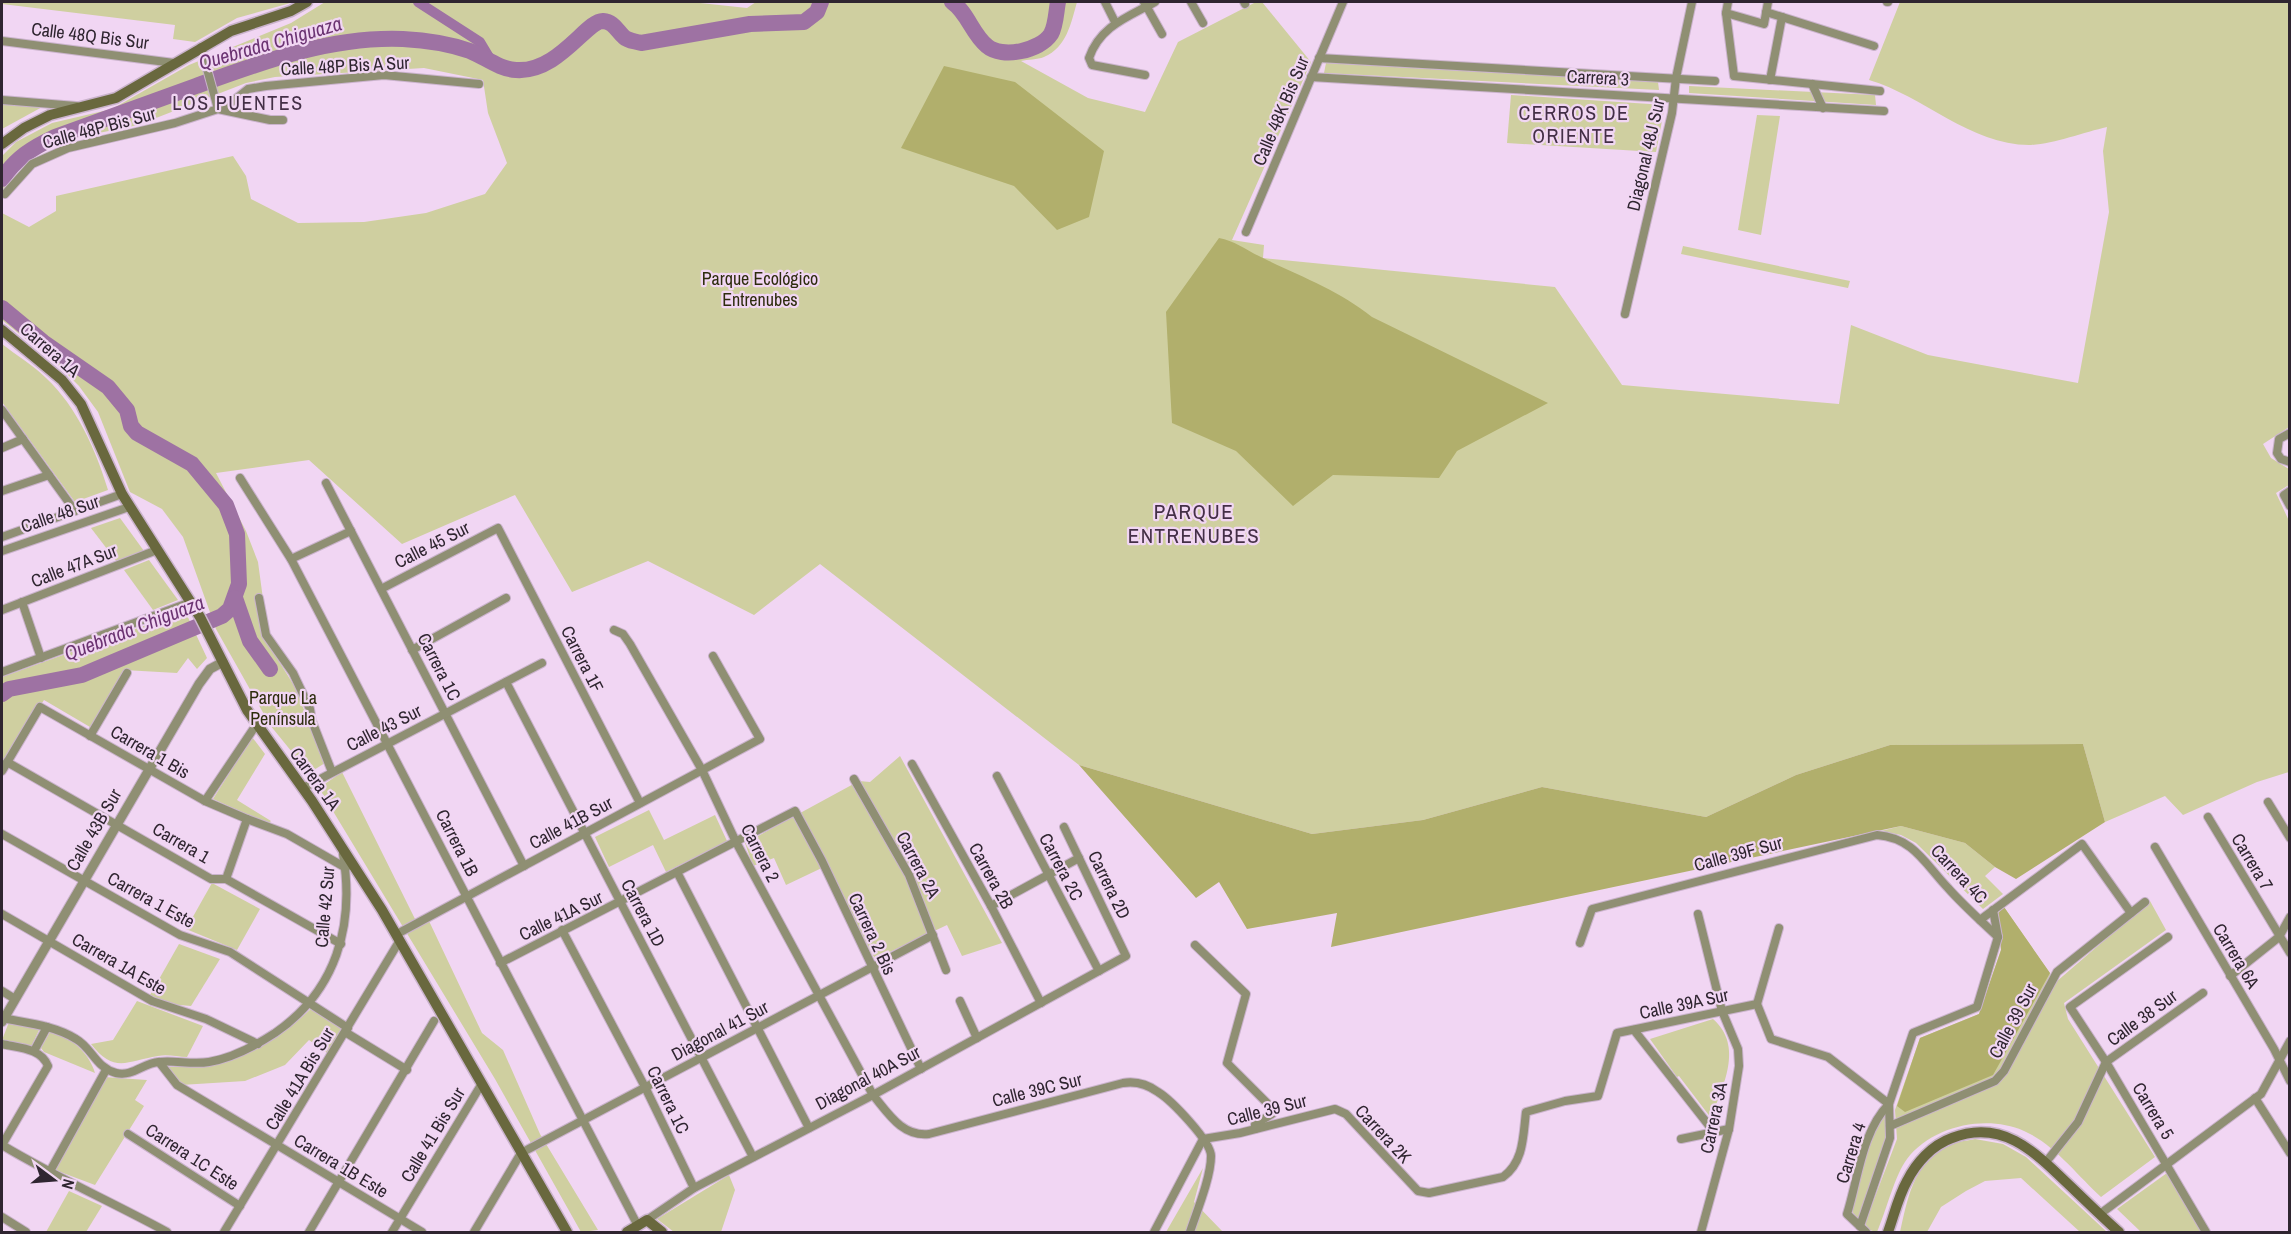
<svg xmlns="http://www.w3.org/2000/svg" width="2291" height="1234" font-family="'Archivo Narrow',sans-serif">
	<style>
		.green { fill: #cfcfa0 }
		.forest { fill: #b1af6c }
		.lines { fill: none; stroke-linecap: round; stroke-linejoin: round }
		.canal { stroke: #9e72a3; stroke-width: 10 }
		.river { stroke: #9e72a3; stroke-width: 16 }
		.minor-casing { stroke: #cab3cc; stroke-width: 10 }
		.tertiary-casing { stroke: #cab3cc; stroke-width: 11 }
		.secondary-casing { stroke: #cab3cc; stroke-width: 13 }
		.minor { stroke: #8f8f73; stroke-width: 8 }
		.tertiary { stroke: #8f8f73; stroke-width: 9 }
		.secondary { stroke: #69683e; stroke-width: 10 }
		.labels { text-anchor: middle; stroke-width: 4.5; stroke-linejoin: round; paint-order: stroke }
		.street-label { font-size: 18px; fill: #2f2530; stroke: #f1d6f3 }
		.park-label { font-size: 18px; fill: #2d2c0d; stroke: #f1d6f3 }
		.water-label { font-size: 20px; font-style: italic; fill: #6b3372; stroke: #f1d6f3 }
		.neighbourhood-label { font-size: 20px; letter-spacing: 1.5px; fill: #442f47; stroke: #f1d6f3 }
		.quarter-label { font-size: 21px; letter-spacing: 1.5px; fill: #442f47; stroke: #f1d6f3 }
	</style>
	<rect width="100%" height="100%" fill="#f1d6f3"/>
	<g class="green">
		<polygon points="2,2 294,2 237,18 195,42 173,39 175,25 2,4"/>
		<path d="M325 2H691L747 8 756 2H1077C1071 23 1067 47 1044 57 1037 60 1028 59 1021 61L1088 98 1145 112 1178 42 1256 2H1262L1311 62 1232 240 1264 245 1263 258 1555 287 1622 385 1839 404 1851 325 1928 355 2078 383 2109 212 2103 151 2107 127C2085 132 2053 144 2031 145 1971 146 1924 96 1869 80L1900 2H2289V427L2263 444 2271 458 2289 469V485L2276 493 2290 523 2289 772 2257 782 2183 815 2165 796 2105 822 2083 744 1890 745 1796 775 1706 817 1542 787 1423 820 1312 834 1079 765 820 564 754 615 648 561 572 592 515 495 402 544 309 460 216 473 246 531 258 562 263 599V636L295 687 325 763 309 773 270 725 216 629 183 537 162 509 130 492 98 412 79 386 58 365 2 320V213L29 227 56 211V196L233 156 246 176 251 199 298 223 364 222 426 213 485 194 507 163 488 113 483 80 424 68 275 77 246 83 138 125 79 137 49 146 31 156 17 169 2 191V156L16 142 52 123 112 109 189 65 291 23Z"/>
		<polygon points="1326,63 1658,82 1659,90 1324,73"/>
		<polygon points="1689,86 1875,95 1876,105 1689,93"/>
		<polygon points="1511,95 1665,105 1656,152 1507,143"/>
		<polygon points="2,103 44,106 2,129"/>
		<polygon points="1757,115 1780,116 1761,235 1738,230"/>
		<polygon points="1683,246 1850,281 1848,288 1681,254"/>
		<path d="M2 344C16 355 33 365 46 378 77 407 96 450 108 490L75 502 2 402Z"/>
		<polygon points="120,518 144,551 117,562 91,528"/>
		<polygon points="149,560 178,600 153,610 124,570"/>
		<polygon points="185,611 207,658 197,669 188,658 177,673 124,670 90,727 44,700 2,764 2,677"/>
		<polygon points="252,737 265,754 237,800 271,821 268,824 213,799"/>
		<polygon points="900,756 1002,943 962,956 947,925 875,959 826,866 786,885 774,858 753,866 745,843 859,781 870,782"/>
		<polygon points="342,772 418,925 429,921 482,1033 503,1050 540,1134 598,1230 581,1232 495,1079 319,788"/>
		<polygon points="649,810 664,840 715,815 727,841 666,872 653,845 609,867 595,837"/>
		<polygon points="1901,826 1965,843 1995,867 1985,876 2003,894 1983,909 1916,843 1901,835 1881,831"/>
		<polygon points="212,883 260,909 237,950 186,929"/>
		<path d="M2150 901 2166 930 2064 1003 2068 1019 2155 1157 2101 1197C2078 1176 2054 1144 2024 1131 1986 1114 1932 1126 1907 1159 1895 1175 1887 1208 1879 1227L1877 1232 1869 1230 1865 1223 1897 1139 1895 1110 1920 1038 1979 1014 2001 950 1998 913 2004 907 2056 982Z"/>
		<polygon points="179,944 220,959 191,1006 169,1004 150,995"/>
		<path d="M137 1001 203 1026 187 1057C177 1057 168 1054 158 1056 127 1061 114 1074 91 1044L113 1040Z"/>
		<path d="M312 1008 342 1028 327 1053 309 1040 285 1065 245 1081 181 1085 168 1067C231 1068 267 1050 312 1008Z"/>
		<path d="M1713 1019C1744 1046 1723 1086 1711 1118L1679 1076 1677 1077 1650 1039Z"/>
		<polygon points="9,1022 40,1028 31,1047 2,1040"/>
		<path d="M51 1030C71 1037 89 1053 95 1073L44 1052 41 1048Z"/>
		<polygon points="104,1077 147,1080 135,1100 144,1106 95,1185 55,1170"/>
		<path d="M1885 1114 1886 1138 1858 1220 1852 1211C1858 1187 1867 1129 1885 1114Z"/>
		<path d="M1975 1139 2003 1144 2026 1157 2107 1232H2080L2021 1178 1985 1181 1966 1191 1941 1207 1927 1232H1900C1907 1201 1913 1165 1944 1147 1952 1142 1966 1141 1975 1139Z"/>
		<polygon points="1203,1168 1194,1202 1223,1232 1166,1232"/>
		<polygon points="2167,1173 2203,1232 2141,1232 2117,1209"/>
		<polygon points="729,1175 735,1190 721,1232 674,1232 657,1219"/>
		<polygon points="69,1191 102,1206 86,1232 46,1232"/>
	</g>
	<g class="forest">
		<polygon points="944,66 1015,82 1104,151 1089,217 1057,230 1014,186 901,148"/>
		<path d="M1219 238C1236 241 1249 252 1265 259 1302 277 1340 291 1372 317L1548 403 1457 451 1439 478 1333 475 1293 506 1236 451 1172 423 1166 312Z"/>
		<polygon points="2083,744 2105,822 2016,879 1995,867 1965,843 1901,826 1331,947 1337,913 1247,929 1219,882 1196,898 1079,765 1312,834 1423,820 1542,787 1706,817 1796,775 1890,745"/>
		<polygon points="2004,907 2050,973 1993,1075 1905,1112 1897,1106 1920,1038 1979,1014 2001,950 1998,913"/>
	</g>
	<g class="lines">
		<polyline class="canal" points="418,2 480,42 492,62"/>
		<g class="river">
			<path d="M952 2C968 13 972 34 987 46 1002 59 1040 51 1051 34 1056 25 1056 12 1058 2"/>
			<path d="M2 179C16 158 32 148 55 137 102 120 149 103 196 86 262 62 331 36 403 39 423 40 450 44 470 51 485 57 499 69 516 70 558 73 587 20 603 21 614 22 617 31 624 37 628 41 635 41 641 43L750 24 804 22 817 12 821 2"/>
			<polyline points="2,308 43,342 108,387 127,410 131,426 137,433 192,464 226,505 237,534 239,584 230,609 222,616 82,675 9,689 2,694"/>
			<polyline points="235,598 250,641 270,669"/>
		</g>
		<defs>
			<g id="minor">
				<polyline points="1105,2 1115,22"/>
				<polyline points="1144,2 1162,34"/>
				<polyline points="1191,2 1203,23"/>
				<polyline points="1244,2 1245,4"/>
				<polyline points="1728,2 1726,13 1734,76 1880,91"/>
				<polyline points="1887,2 1888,2"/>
				<polyline points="1766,12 1874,46"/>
				<polyline points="1726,13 1764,24 1768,2"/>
				<polyline points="2,41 174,63"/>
				<polyline points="201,47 218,109"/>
				<polyline points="1319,58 1715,81"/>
				<path d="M1145 75 1092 65 1089 58C1100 26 1128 17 1155 2"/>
				<polyline points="1311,77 1884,111"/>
				<polyline points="1770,80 1782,17"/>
				<polyline points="1812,84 1823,108"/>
				<polyline points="2,100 76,106"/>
				<polyline points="223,109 248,89 266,86 384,75 479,84"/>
				<polyline points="5,194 32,164 68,148 175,123 218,109 270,120 283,120"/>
				<polyline points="1246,232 1343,2"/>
				<polyline points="1625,314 1672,113 1676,78 1692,2"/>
				<polyline points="2,410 75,511"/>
				<polyline points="2290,433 2279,439 2277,453 2281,459 2290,462"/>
				<polyline points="2,448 23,439"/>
				<polyline points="240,478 291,559 638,1226"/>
				<polyline points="326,483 524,866"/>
				<polyline points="2,491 49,475"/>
				<polyline points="2290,491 2284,495 2290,506"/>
				<polyline points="2,537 122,494"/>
				<polyline points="2,551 129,507"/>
				<polyline points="291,559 351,531"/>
				<polyline points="381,589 498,528 640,803"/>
				<polyline points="259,598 266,635 293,673 310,709 312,721 332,772"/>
				<polyline points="22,602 41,658"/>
				<polyline points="2,610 157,550"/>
				<path d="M614 630 623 634 630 644 702 770 736 842 873 1095C888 1113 902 1137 929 1134L1123 1083C1135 1081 1147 1084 1158 1092 1171 1100 1211 1141 1211 1156 1211 1177 1197 1211 1190 1232"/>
				<polyline points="412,650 506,598"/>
				<polyline points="2,672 191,602"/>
				<polyline points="506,682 753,1157"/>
				<polyline points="90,736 127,673"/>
				<polyline points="7,762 211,879 226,879 341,944"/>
				<polyline points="912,764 991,906 1041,1003"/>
				<polyline points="2,771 40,707 205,801 247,819"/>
				<polyline points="997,776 1099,971"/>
				<polyline points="854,779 909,875 946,970"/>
				<polyline points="303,788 542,663"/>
				<polyline points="205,801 256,725"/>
				<polyline points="2268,802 2290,838"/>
				<polyline points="2208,817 2290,953"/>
				<polyline points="2,834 180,935 230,952 348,1028"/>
				<polyline points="2155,847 2274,1049 2290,1081"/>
				<polyline points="677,872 809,1128"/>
				<polyline points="226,879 247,819 287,834 346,868"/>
				<polyline points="991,906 1079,858"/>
				<polyline points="2,914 152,1001 206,1019 258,1044"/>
				<polyline points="1698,914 1722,1011 1738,1049 1739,1066 1729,1129 1701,1232"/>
				<polyline points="1980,920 2082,844 2131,913"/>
				<polyline points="562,930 645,1087 694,1188"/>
				<polyline points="397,934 760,739 713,656"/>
				<polyline points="2168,937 2070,1007 2106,1062 2206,1232"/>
				<path d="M1580 943 1592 909 1877 835C1914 838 1925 864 1948 888 1963 905 1981 921 1998 937"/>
				<polyline points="1195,945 1246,994 1227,1063 1272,1108 1272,1114 1255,1124 1255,1129"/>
				<polyline points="500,963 795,811 822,861 921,1069"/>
				<polyline points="2230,976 2279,937 2290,917"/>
				<polyline points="2,991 15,999"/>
				<polyline points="960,1001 977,1038"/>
				<path d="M1757 1004 1771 1039 1828 1057 1889 1104C1862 1131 1858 1179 1847 1214L1866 1232"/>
				<polyline points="1757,1004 1779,928"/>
				<path d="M2 1018C26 1023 53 1025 76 1039 92 1048 96 1068 116 1073 133 1077 143 1063 159 1062 175 1060 192 1065 209 1062 232 1058 255 1046 275 1033 336 991 355 926 343 854"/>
				<polyline points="1634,1030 1714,1132"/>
				<polyline points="345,1032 407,1070"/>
				<path d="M2 1044C19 1048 41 1048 48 1066L2 1145"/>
				<polyline points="34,1051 47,1027"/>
				<polyline points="159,1062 177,1085 422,1232"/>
				<polyline points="2255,1098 2290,1153"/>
				<polyline points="1890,1126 1995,1081 2004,1071 2057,972 2145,902"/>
				<polyline points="128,1134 240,1206"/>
				<path d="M1203 1139 1240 1133 1335 1109 1346 1114 1418 1191 1429 1193 1503 1177C1524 1162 1523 1136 1526 1112L1565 1101 1598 1096 1617 1033 1757 1004"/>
				<polyline points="1681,1139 1729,1129"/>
				<path d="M2 1145C55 1177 112 1202 167 1232"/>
				<polyline points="2046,1162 2078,1122 2106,1062 2203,993"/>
				<polyline points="49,1173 106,1070"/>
				<polyline points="2100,1214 2261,1094 2290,1041"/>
				<polyline points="2,1217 26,1232"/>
				<polyline points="647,1220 694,1188 873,1095 1126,956 1064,827"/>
				<polyline points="1860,1226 1890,1138 1889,1104 1913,1033 1977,1007 1998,937 1993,910"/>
				<polyline points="224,1232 400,940"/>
				<polyline points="309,1232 434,1021"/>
				<polyline points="392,1232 481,1085"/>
				<polyline points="474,1232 521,1153 933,935"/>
				<polyline points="1154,1232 1203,1139"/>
			</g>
			<polyline id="tertiary" points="2,1022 199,684 210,669 223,662"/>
			<g id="secondary">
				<polyline points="2,144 24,128 50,115 116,98 231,31 291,11 307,2"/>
				<polyline points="2,330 62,380 81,404 122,494 200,617 247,710 312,801 382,910 567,1232"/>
				<polyline points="627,1232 647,1220 662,1232"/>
				<path d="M1888 1232C1894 1216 1898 1197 1907 1181 1916 1163 1932 1145 1952 1138 2001 1119 2033 1150 2066 1182 2084 1199 2101 1216 2119 1232"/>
			</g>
		</defs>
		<use href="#minor" class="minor-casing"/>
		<use href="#tertiary" class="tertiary-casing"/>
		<use href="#secondary" class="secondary-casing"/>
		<use href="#minor" class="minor"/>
		<use href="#tertiary" class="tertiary"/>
		<use href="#secondary" class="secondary"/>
	</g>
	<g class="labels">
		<g class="street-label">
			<text transform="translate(90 36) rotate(7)" y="6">Calle 48Q Bis Sur</text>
			<text transform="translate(345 66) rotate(-3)" y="6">Calle 48P Bis A Sur</text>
			<text transform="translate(1598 78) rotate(3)" y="6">Carrera 3</text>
			<text transform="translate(1281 111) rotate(-67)" y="6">Calle 48K Bis Sur</text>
			<text transform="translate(99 128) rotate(-15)" y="6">Calle 48P Bis Sur</text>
			<text transform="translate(1646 155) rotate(-77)" y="6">Diagonal 48J Sur</text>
			<text transform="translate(50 350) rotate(41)" y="6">Carrera 1A</text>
			<text transform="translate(60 514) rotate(-19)" y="6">Calle 48 Sur</text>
			<text transform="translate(432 545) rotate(-27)" y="6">Calle 45 Sur</text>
			<text transform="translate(74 566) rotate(-21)" y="6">Calle 47A Sur</text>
			<text transform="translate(582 659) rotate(63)" y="6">Carrera 1F</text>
			<text transform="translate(439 667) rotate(63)" y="6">Carrera 1C</text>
			<text transform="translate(384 728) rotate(-27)" y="6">Calle 43 Sur</text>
			<text transform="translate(150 752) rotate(30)" y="6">Carrera 1 Bis</text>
			<text transform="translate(315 779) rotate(54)" y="6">Carrera 1A</text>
			<text transform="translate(571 823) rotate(-28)" y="6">Calle 41B Sur</text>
			<text transform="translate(94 830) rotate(-60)" y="6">Calle 43B Sur</text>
			<text transform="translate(181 843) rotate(30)" y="6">Carrera 1</text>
			<text transform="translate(457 843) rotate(63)" y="6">Carrera 1B</text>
			<text transform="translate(760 853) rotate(63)" y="6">Carrera 2</text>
			<text transform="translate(1738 854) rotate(-15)" y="6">Calle 39F Sur</text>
			<text transform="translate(2252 862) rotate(59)" y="6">Carrera 7</text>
			<text transform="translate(918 865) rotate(62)" y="6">Carrera 2A</text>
			<text transform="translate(1061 867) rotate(62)" y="6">Carrera 2C</text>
			<text transform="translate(1959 874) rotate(47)" y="6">Carrera 4C</text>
			<text transform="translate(991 876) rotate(61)" y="6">Carrera 2B</text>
			<text transform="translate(1109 885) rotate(64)" y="6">Carrera 2D</text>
			<text transform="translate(151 900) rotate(29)" y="6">Carrera 1 Este</text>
			<text transform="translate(325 907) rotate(-85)" y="6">Calle 42 Sur</text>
			<text transform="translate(643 913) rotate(62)" y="6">Carrera 1D</text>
			<text transform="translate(561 916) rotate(-26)" y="6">Calle 41A Sur</text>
			<text transform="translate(872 934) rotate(65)" y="6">Carrera 2 Bis</text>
			<text transform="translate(2236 956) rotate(59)" y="6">Carrera 6A</text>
			<text transform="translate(119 964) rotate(30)" y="6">Carrera 1A Este</text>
			<text transform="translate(1684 1004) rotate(-12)" y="6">Calle 39A Sur</text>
			<text transform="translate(2142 1018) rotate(-36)" y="6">Calle 38 Sur</text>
			<text transform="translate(2013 1021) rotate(-62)" y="6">Calle 39 Sur</text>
			<text transform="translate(720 1031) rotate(-28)" y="6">Diagonal 41 Sur</text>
			<text transform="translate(868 1078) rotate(-28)" y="6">Diagonal 40A Sur</text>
			<text transform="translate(300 1079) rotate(-59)" y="6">Calle 41A Bis Sur</text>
			<text transform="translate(1037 1090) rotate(-14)" y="6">Calle 39C Sur</text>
			<text transform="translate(668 1100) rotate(64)" y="6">Carrera 1C</text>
			<text transform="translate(1267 1110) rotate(-14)" y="6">Calle 39 Sur</text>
			<text transform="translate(2153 1111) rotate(59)" y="6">Carrera 5</text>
			<text transform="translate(1714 1118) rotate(-78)" y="6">Carrera 3A</text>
			<text transform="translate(1383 1134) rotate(47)" y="6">Carrera 2K</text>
			<text transform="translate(433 1135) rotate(-59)" y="6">Calle 41 Bis Sur</text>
			<text transform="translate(1851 1153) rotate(-73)" y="6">Carrera 4</text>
			<text transform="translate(192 1157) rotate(33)" y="6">Carrera 1C Este</text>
			<text transform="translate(341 1166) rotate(31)" y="6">Carrera 1B Este</text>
		</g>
		<g class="park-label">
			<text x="760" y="285">Parque Ecológico<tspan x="760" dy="21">Entrenubes</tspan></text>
			<text x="283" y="704">Parque La<tspan x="283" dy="21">Península</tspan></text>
		</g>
		<g class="water-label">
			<text transform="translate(270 43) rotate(-16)" y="7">Quebrada Chiguaza</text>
			<text transform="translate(134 628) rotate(-21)" y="7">Quebrada Chiguaza</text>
		</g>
		<g class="neighbourhood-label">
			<text x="238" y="110">LOS PUENTES</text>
			<text x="1574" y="120">CERROS DE<tspan x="1574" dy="23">ORIENTE</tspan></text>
		</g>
		<g class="quarter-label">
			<text x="1194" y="519">PARQUE<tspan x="1194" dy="24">ENTRENUBES</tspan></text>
		</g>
	</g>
	<rect width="2291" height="1234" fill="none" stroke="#2f2530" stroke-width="6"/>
	<g transform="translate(54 1180) rotate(106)" stroke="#f1d6f3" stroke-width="4.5" paint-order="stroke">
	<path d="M0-4.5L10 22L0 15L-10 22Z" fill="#2f2530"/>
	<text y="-9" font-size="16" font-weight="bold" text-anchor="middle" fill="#2f2530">N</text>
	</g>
</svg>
